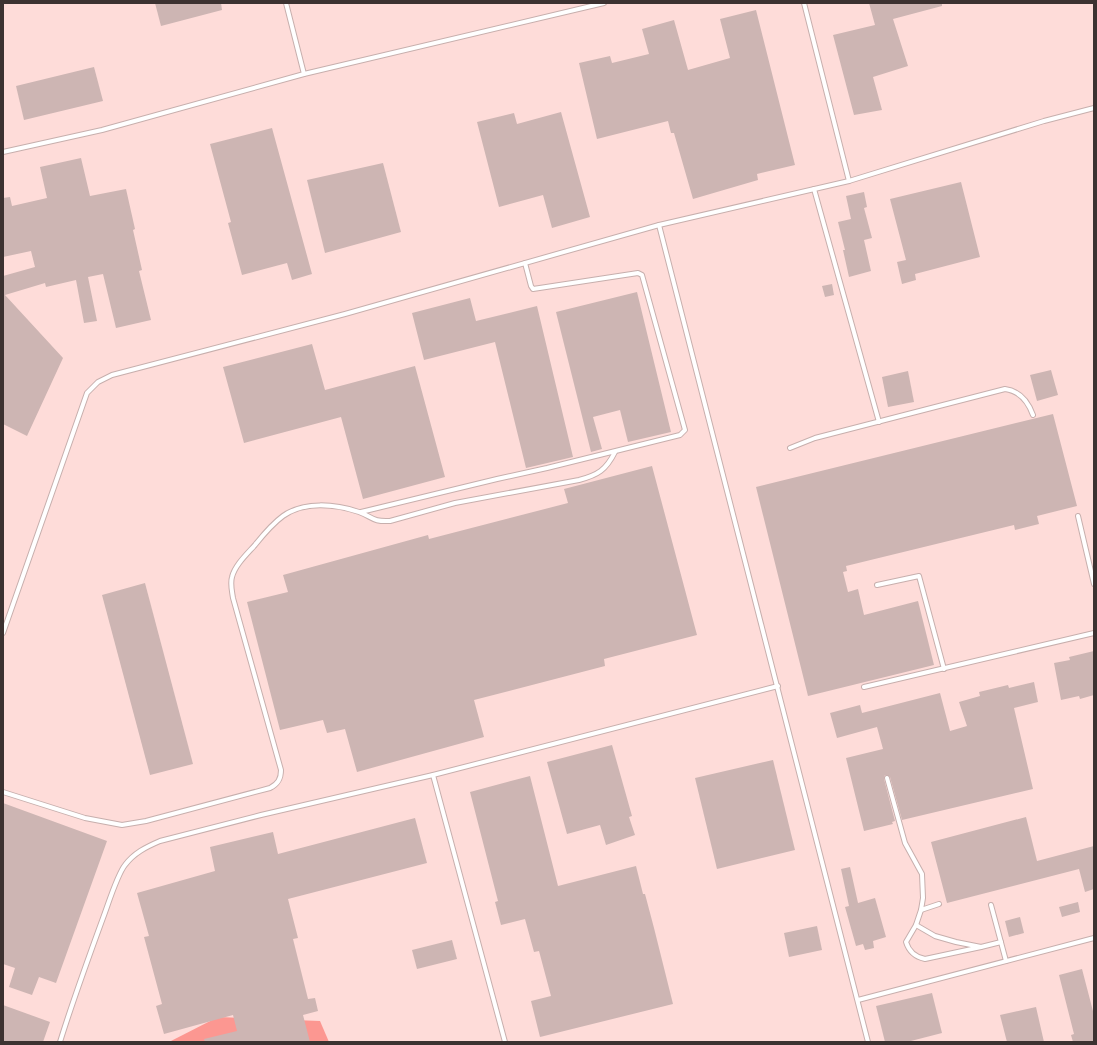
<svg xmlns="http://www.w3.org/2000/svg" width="1097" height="1045" font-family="'Sofia Sans Condensed',sans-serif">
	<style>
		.built { fill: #fedcd9 }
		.forest { fill: #fc9791 }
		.building { fill: #cdb5b3 }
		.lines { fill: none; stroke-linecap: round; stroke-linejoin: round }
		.lane-casing { stroke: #c7afad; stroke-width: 6 }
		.lane { stroke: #fff; stroke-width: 4 }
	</style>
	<rect width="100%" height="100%" fill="#fce7e6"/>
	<rect class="built" x="3" y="3" width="1091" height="1039"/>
	<polygon class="forest" points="218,1017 320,1021 329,1042 169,1042"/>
	<g class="building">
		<polygon points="155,3 221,3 222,10 161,26"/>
		<polygon points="869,3 942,3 942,6 893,19 908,66 873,77 882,110 854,115 833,35 875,25"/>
		<polygon points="756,10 795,165 757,174 758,180 693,199 674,133 671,133 668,121 597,139 579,63 610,56 612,63 649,54 642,29 674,20 688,70 730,58 720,19"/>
		<polygon points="94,67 103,101 24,120 16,86"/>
		<polygon points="561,112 590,217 552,228 543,195 499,207 477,122 514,113 517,124"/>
		<polygon points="272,128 312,274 292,280 287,263 242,275 228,223 231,222 210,144"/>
		<polygon points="81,158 90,196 126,189 135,229 133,230 142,270 139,271 151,320 116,328 103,274 88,277 97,321 84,323 76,280 46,287 45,283 5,295 63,358 27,436 3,424 3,276 35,267 31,251 3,257 3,198 10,197 12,206 47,198 40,167"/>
		<polygon points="383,163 401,232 325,253 307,180"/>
		<polygon points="961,182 980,257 915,274 916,280 902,284 897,262 906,260 890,199"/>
		<polygon points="864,192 867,207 864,208 872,238 864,240 871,271 849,277 843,250 845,250 838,222 851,219 846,196"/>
		<polygon points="832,284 834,295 825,297 822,286"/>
		<polygon points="637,292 671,432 628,442 620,410 593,417 602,449 591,452 556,312"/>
		<polygon points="470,298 476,321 537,306 573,457 526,468 495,342 424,360 412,313"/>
		<polygon points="312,344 325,390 415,366 445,477 363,499 341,417 244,443 223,367"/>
		<polygon points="1051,370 1058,395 1037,401 1030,375"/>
		<polygon points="908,371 914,402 888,407 882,377"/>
		<polygon points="1053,414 1077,506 1037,516 1039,524 1015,530 1014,525 846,566 847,571 843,572 848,592 858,589 864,615 918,601 934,665 808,696 756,487"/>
		<polygon points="652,466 697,635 604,659 605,666 474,700 484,737 357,772 345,729 327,733 323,720 280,730 247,602 288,592 283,575 428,535 429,539 568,503 564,489"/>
		<polygon points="145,583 193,764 150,775 102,595"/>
		<polygon points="1094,651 1094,695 1080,699 1079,696 1061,700 1054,663 1070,660 1069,657"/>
		<polygon points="1034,682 1038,702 1014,708 1033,789 902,820 890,777 886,775 884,776 884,779 895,821 892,822 893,824 864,831 846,758 883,749 877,727 837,738 830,713 860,705 862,713 940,693 950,731 967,726 959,702 980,696 979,692 1008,685 1009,688"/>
		<polygon points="612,745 632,816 629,817 635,835 606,845 600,825 567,834 547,762"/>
		<polygon points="773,760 795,850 717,869 695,778"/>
		<polygon points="530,776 558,886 636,866 643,894 645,894 654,928 673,1004 540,1037 531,1001 551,996 539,951 534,952 525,919 501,925 495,902 498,901 470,792"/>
		<polygon points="3,803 107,841 56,983 39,977 32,995 9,987 15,968 3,964"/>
		<polygon points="1026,817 1037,861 1094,846 1094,889 1085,892 1079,869 947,903 931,842"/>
		<polygon points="415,818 427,863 288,899 298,938 293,939 308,999 315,998 318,1011 303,1015 310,1042 205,1042 204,1039 237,1031 233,1015 164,1034 156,1006 162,1004 144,937 149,936 137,893 215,871 210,847 273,832 278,854"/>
		<polygon points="850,867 858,903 875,898 886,937 873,941 874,948 865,950 863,944 856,946 845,907 849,906 841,869"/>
		<polygon points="1078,902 1080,912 1062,917 1059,907"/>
		<polygon points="1020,917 1024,933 1009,937 1005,921"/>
		<polygon points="817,926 822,950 789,957 784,933"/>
		<polygon points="452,940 457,959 417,969 412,950"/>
		<polygon points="1082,969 1094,1015 1094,1042 1073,1042 1071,1035 1074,1034 1059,975"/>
		<polygon points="932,993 942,1033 907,1042 885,1042 876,1006"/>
		<polygon points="3,1005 50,1022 43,1042 3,1042"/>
		<polygon points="1036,1007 1044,1042 1007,1042 1000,1015"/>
	</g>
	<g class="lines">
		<defs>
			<g id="lane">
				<polyline points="286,3 304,74"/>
				<polyline points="804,3 849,181"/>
				<polyline points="3,152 102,130 304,74 604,3"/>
				<polyline points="814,189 879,422"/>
				<polyline points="659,225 868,1042"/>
				<path d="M790 448 815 438 1005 389C1020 391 1028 401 1033 415"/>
				<polyline points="361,512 497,479 547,468 680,435 685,430 642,275 638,273 533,289 531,286 525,263"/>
				<polyline points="1078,516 1094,584"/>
				<polyline points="877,585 919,576 944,669"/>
				<polyline points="3,633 87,393 98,382 112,375 345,314 659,225 849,181 1044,121 1094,108"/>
				<polyline points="864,687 1094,633"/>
				<polyline points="433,775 505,1042"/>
				<path d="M887 778 905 843 922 874 923 898 921 910 916 925 906 942C909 952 915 957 925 959L981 947"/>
				<path d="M3 792 85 818 122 825 146 821 270 788C278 784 281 779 281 770L233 598C232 591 230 584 232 577 235 565 247 554 255 545 263 535 272 524 283 516 304 501 335 504 359 512 373 517 372 522 390 521L455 503 579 480C598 475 606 470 615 452"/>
				<polyline points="991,905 1006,961"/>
				<polyline points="921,910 939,904"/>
				<polyline points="916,925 935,936 956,942 981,947 1001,942"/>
				<polyline points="858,1000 1094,938"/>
				<path d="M60 1042C73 1000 88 959 103 918 108 905 117 875 125 865 134 853 146 847 160 841L261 815 433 775 778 686"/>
			</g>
		</defs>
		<use href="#lane" class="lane-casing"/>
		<use href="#lane" class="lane"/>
	</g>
	<rect width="1097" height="1045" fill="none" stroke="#3c3231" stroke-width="8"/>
</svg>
